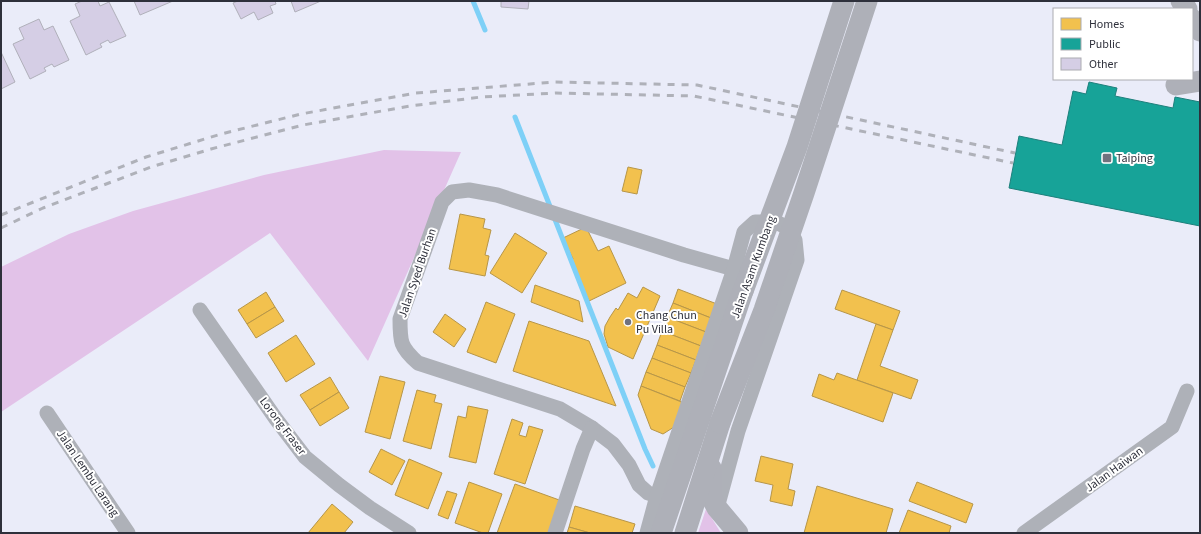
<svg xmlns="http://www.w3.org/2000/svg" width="1201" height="534" font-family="'Source Sans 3',sans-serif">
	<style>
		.green { fill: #e2c2e8 }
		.homes { fill: #f2c14e; stroke: #b79648 }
		.public { fill: #17a398; stroke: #1e807c }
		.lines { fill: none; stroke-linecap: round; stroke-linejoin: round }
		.stream { stroke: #7ed0f7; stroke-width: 5 }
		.building { fill: #d5cee5; stroke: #b0b0ba }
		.minor { stroke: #aeb1b8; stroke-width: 15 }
		.secondary { stroke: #aeb0b8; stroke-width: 21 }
		.rail { stroke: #afb1b9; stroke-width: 3; stroke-dasharray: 7 7; stroke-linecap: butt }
		.secondary-bridge { stroke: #aeb0b8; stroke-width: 21 }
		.poi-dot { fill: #70727e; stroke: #fff; stroke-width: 1.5 }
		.labels { text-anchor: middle; stroke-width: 4; stroke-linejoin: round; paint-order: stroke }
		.poi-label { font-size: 12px; fill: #2e303b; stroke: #fff; text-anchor: start }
		.street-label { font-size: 12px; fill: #2e303b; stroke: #fff }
	</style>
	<rect width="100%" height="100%" fill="#eaecf9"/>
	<g class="green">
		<polygon points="384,150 461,152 368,361 270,233 1,412 1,267 69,234 133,211 264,175"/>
		<polygon points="706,509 721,533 698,533"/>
	</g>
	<g class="homes">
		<polygon points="628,167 642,170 637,194 622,191"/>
		<polygon points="460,214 485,219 483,228 491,230 485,255 489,256 485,276 449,269"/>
		<polygon points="586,227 598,251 609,246 626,283 589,301 570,260 573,259 563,238"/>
		<polygon points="515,233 547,253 522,293 490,273"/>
		<polygon points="535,285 579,301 583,322 531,302"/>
		<polygon points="643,287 660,296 633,359 608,347 604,334 605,326 610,317 616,308 618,310 628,293 637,298"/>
		<polygon points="678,289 717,304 711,318 673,303"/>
		<polygon points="842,290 900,311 893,330 835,309"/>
		<polygon points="266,292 275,307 247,324 238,310"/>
		<polygon points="486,302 515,314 496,363 467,352"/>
		<polygon points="673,303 711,318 706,332 667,317"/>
		<polygon points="275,307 284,321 256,338 247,324"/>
		<polygon points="445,314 466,329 454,347 433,332"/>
		<polygon points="667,317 706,332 701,346 662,331"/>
		<polygon points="529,321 589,341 616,406 513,371"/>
		<polygon points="876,324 893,330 880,366 918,380 911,399 857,380"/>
		<polygon points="662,331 701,346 696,360 657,345"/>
		<polygon points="296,335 315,364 286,382 268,353"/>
		<polygon points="657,345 696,360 691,373 652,358"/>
		<polygon points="652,358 691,373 685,387 646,372"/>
		<polygon points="646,372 685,387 680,401 641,386"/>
		<polygon points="837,373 893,393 883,422 812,396 819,374 834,380"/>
		<polygon points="380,376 405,382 390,439 365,432"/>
		<polygon points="330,377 339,392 310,410 300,395"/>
		<polygon points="641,386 684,403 674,427 663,434 651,429 638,395"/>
		<polygon points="417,390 436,395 434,402 442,404 431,449 403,441"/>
		<polygon points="339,392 349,408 320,426 310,410"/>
		<polygon points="468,406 488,410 476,463 449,457 458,416 466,418"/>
		<polygon points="512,419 523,423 519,435 526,437 529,426 543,430 525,484 494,474"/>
		<polygon points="381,449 405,461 392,485 369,472"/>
		<polygon points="761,456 793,464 788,489 795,491 792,506 770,501 773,485 755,481"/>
		<polygon points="409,459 442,473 428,509 395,495"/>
		<polygon points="469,482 502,494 488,533 483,533 455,523"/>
		<polygon points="917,482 973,504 966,523 909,501"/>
		<polygon points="515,484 562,501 550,533 497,533"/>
		<polygon points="817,486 893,509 886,533 804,533"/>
		<polygon points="447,491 457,494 448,519 438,515"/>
		<polygon points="332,504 353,522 344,533 308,533"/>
		<polygon points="575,506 635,524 632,533 590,533 569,527"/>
		<polygon points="908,510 951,526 949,533 899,533"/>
		<polygon points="569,527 590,533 567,533"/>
	</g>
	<polygon class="public" points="1089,82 1117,88 1115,96 1173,108 1175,97 1200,102 1200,226 1009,188 1019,136 1062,145 1073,91 1086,94"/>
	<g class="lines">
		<g class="stream">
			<polyline points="473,1 485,30"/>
			<polyline points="515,117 551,209"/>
			<polyline points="554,217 645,449 653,466"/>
		</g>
	</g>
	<g class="building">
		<polygon points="82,1 98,1 100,6 109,2 126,36 110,43 108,40 100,44 102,47 86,55 70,21 80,16 75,4"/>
		<polygon points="134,1 173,1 140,15"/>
		<polygon points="238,1 275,1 276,4 270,6 273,13 258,20 254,12 241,19 233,3"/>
		<polygon points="291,1 321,1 295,12"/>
		<polygon points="501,1 529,1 528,9 501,7"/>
		<polygon points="39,19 44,30 53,26 69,60 54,67 52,64 44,68 46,71 30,79 13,44 24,39 19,28"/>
		<polygon points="1,52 15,82 1,89"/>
	</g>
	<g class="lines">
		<g class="minor">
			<polyline points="200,310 276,419 305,457 339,485 370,508 409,533"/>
			<polyline points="47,413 128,533"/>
			<path d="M657 496 648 493 639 485 629 465 613 444 592 428 560 409 418 363C400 347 400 342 400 319L442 202 452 192 469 190 497 195 684 255 734 269"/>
			<polyline points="555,533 583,449 592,428"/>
			<polyline points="647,533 657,496 734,269 744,232 755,222 776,222 788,228 795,240 797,260 738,431 717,508"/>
			<polyline points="1024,533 1172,427 1187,391"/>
		</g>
		<g class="secondary">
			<polyline points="1181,1 1187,9"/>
			<polyline points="1192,19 1200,31"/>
			<polyline points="1176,85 1200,81"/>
			<polyline points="711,468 711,497 717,508 738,533"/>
			<polyline points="661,533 743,291"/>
			<polyline points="685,533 720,423"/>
		</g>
		<g class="rail">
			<polyline points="1,215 146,157 221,134 301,114 416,93 555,82 697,85 1015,153"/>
			<polyline points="1,228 43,208 151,167 211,149 303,125 410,106 481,97 556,93 694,96 1013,163"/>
		</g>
		<g class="secondary-bridge">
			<polyline points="743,291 797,147 844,1"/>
			<polyline points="720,423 764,310 804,193 867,1"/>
		</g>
	</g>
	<g class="poi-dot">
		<rect x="1102" y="153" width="10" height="10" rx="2"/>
		<circle cx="628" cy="322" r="4"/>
	</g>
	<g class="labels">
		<g class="poi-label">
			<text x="1116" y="162">Taiping</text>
			<text x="636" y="319">Chang Chun<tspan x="636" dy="14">Pu Villa</tspan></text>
		</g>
		<g class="street-label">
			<text transform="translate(753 267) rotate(-70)" y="4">Jalan Asam Kumbang</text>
			<text transform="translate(417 273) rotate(-71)" y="4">Jalan Syed Burhan</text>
			<text transform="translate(283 426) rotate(53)" y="4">Lorong Fraser</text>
			<text transform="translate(1114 469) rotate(-36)" y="4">Jalan Haiwan</text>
			<text transform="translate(88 473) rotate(56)" y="4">Jalan Lembu Larang</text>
		</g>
	</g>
	<rect width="1201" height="534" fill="none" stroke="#2e303b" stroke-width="4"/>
	<rect x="1053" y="8" width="140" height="72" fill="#ffffff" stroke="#abacb1"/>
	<rect x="1061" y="18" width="20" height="12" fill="#f2c14e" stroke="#abacb1"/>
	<text x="1089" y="28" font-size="12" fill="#2e303b">Homes</text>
	<rect x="1061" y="38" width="20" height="12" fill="#17a398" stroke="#abacb1"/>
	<text x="1089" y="48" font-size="12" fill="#2e303b">Public</text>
	<rect x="1061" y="58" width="20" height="12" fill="#d5cee5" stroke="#abacb1"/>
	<text x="1089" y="68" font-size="12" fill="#2e303b">Other</text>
</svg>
